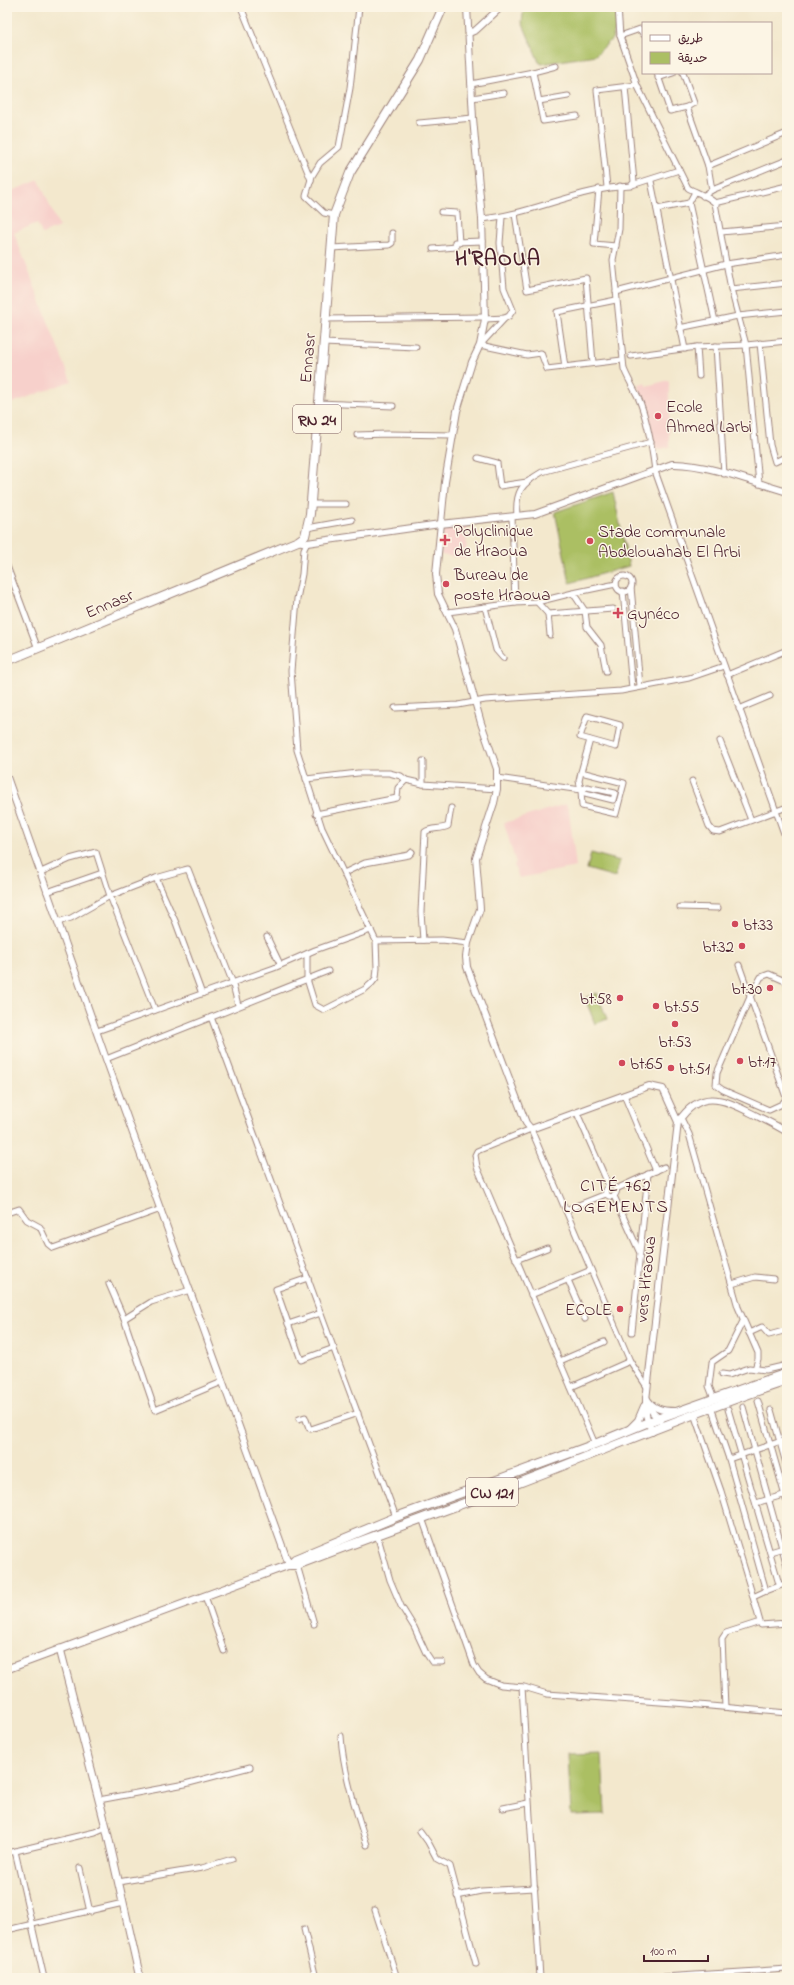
<svg xmlns="http://www.w3.org/2000/svg" width="794" height="1985" font-family="'Indie Flower','Playpen Sans Arabic',sans-serif">
	<style>
		.built { fill: #f7d0cb }
		.green { fill: #abbf64; stroke: #7a6f48 }
		.lines { fill: none; stroke-linecap: round; stroke-linejoin: round }
		.minor-casing { stroke: #9e847c; stroke-width: 7 }
		.tertiary-casing { stroke: #9e847c; stroke-width: 8 }
		.secondary-casing { stroke: #9e847c; stroke-width: 9 }
		.primary-casing { stroke: #9e847c; stroke-width: 10 }
		.trunk-casing { stroke: #9e847c; stroke-width: 10 }
		.minor { stroke: #fff; stroke-width: 5 }
		.tertiary { stroke: #fff; stroke-width: 6 }
		.secondary { stroke: #fff; stroke-width: 7 }
		.primary { stroke: #fff; stroke-width: 8 }
		.trunk { stroke: #fff; stroke-width: 8 }
		.poi-dot { fill: #d1495b; stroke: #fcf5e5; stroke-width: 1.5 }
		.labels { text-anchor: middle; stroke-width: 3; stroke-linejoin: round; paint-order: stroke }
		.shield { fill: #fcf5e5; stroke: #7f5f63; stroke-width: 1 }
		.shield-label { font-size: 16px; font-weight: bold; fill: #4a1f2b }
		.street-label { font-size: 17px; fill: #4a1f2b; stroke: #fcf5e5 }
		.poi-label { font-size: 17px; fill: #4a1f2b; stroke: #fcf5e5; text-anchor: start }
		.neighbourhood-label { font-size: 18px; letter-spacing: 1px; fill: #4a1f2b; stroke: #fcf5e5 }
		.district-label { font-size: 21px; font-weight: bold; letter-spacing: 1px; fill: #4a1f2b; stroke: #fcf5e5 }
	</style>
	<rect width="100%" height="100%" fill="#fcf5e5"/>
	<filter id="ink" filterUnits="userSpaceOnUse"><feTurbulence type="fractalNoise" baseFrequency=".025" numOctaves="2"/><feDisplacementMap in="SourceGraphic" scale="8" xChannelSelector="R" yChannelSelector="G"/><feConvolveMatrix kernelMatrix="1 2 1 2 8 2 1 2 1" color-interpolation-filters="sRGB"/></filter>
	<filter id="wash" filterUnits="userSpaceOnUse"><feTurbulence type="fractalNoise" baseFrequency=".012" numOctaves="4" result="noise"/><feDisplacementMap in="SourceGraphic" scale="16" xChannelSelector="R" yChannelSelector="G"/><feGaussianBlur stdDeviation="0.9" result="paint"/><feColorMatrix in="noise" values="0 0 0 0 0 0 0 0 0 0 0 0 0 0 0 0 0 1.4 0 .05"/><feComposite in="paint" operator="in"/></filter>
	<g filter="url(#wash)">
		<rect width="100%" height="100%" fill="#f3e8cd"/>
		<g class="built">
			<polygon points="39,180 59,227 42,234 37,223 14,233 71,381 7,405 7,193"/>
			<polygon points="669,380 669,447 656,450 638,384 645,383 646,386"/>
			<polygon points="467,523 466,558 441,555 442,530"/>
			<polygon points="566,804 569,812 576,867 519,878 514,865 516,864 504,823"/>
		</g>
		<g class="green">
			<polygon points="524,7 618,7 619,19 612,39 596,55 542,64 539,62 522,22"/>
			<polygon points="613,492 629,566 570,583 555,512"/>
			<polygon points="591,853 620,861 615,877 587,869"/>
			<polygon points="597,993 607,1019 595,1024 585,998"/>
			<polygon points="602,1753 605,1814 571,1815 568,1754"/>
		</g>
	</g>
	<g filter="url(#ink)">
		<g class="lines">
			<defs>
				<g id="minor">
					<polyline points="241,7 311,180"/>
					<path d="M618 7 620 36 637 85 688 188C697 193 708 196 715 203L731 289 746 345 759 484"/>
					<polyline points="620,36 640,29 643,34"/>
					<polyline points="533,72 543,121 577,116"/>
					<polyline points="657,73 670,111 687,107 708,166 712,190"/>
					<polyline points="683,73 694,103 687,107"/>
					<polyline points="658,78 673,73"/>
					<polyline points="471,84 533,72 556,66"/>
					<polyline points="472,98 504,93"/>
					<polyline points="539,101 568,96"/>
					<polyline points="419,123 473,118"/>
					<polyline points="708,166 787,133"/>
					<polyline points="651,181 685,349"/>
					<polyline points="632,185 679,170"/>
					<path d="M620 186 619 229 613 260 624 369C628 379 633 387 638 397 648 420 652 447 655 471L787 842"/>
					<polyline points="607,187 597,90 637,85"/>
					<polyline points="599,189 594,244 616,246"/>
					<polyline points="695,192 689,203 715,321"/>
					<polyline points="703,196 712,190 787,160"/>
					<polyline points="715,203 787,186"/>
					<polyline points="657,209 689,203"/>
					<polyline points="441,212 457,213 459,243"/>
					<polyline points="515,214 527,290 586,278 593,363"/>
					<polyline points="334,215 324,213 306,196 312,176 320,163 339,147 350,88 359,7"/>
					<path d="M482 219C533 214 579 188 631 186L634 182 625 87"/>
					<polyline points="721,232 787,226"/>
					<polyline points="331,248 389,245 392,243 392,233"/>
					<polyline points="433,249 456,247 455,242 483,241"/>
					<polyline points="731,289 787,283"/>
					<polyline points="616,292 726,264 787,255"/>
					<polyline points="325,319 484,317"/>
					<polyline points="485,319 505,318"/>
					<polyline points="679,328 738,316 787,311"/>
					<polyline points="323,343 416,347"/>
					<polyline points="760,343 770,445 775,462 787,456"/>
					<polyline points="480,345 527,355 541,353 547,369 622,360"/>
					<polyline points="480,345 505,318 509,316 513,310 504,288 500,243 502,217"/>
					<polyline points="716,346 724,474"/>
					<polyline points="631,356 697,347"/>
					<polyline points="565,367 557,312 616,300"/>
					<polyline points="699,376 697,347 746,345 787,341"/>
					<polyline points="318,403 393,406"/>
					<polyline points="357,435 387,434 453,435"/>
					<polyline points="478,458 497,463 500,486 527,482"/>
					<polyline points="311,504 346,504"/>
					<path d="M517 516C515 492 521 484 542 472L651 442"/>
					<polyline points="512,517 515,603"/>
					<polyline points="307,528 352,520"/>
					<polyline points="307,543 304,549 302,574 297,599 291,671 297,750 322,828 376,941 377,968 376,978 372,983 365,989 324,1010 315,1005 307,979 307,954"/>
					<polyline points="7,566 38,649"/>
					<circle cx="624" cy="584" r="8"/>
					<polyline points="631,587 640,686"/>
					<polyline points="623,591 632,688"/>
					<polyline points="573,593 616,584"/>
					<polyline points="537,602 548,614 613,609"/>
					<polyline points="485,607 496,650 503,658"/>
					<polyline points="448,612 515,603 537,602 573,593 585,611 587,627 601,645 606,671"/>
					<polyline points="548,614 550,635"/>
					<polyline points="727,675 787,650"/>
					<polyline points="395,708 458,705 485,700 621,691 689,678 724,666"/>
					<polyline points="739,709 770,696"/>
					<polygon points="587,716 620,725 616,747 580,737"/>
					<polyline points="720,741 751,820"/>
					<polyline points="423,761 423,784"/>
					<polyline points="498,778 581,790 582,806 616,814 624,783 581,772 590,740"/>
					<polyline points="306,779 358,773 389,773 401,776 406,780 423,784 497,789"/>
					<polyline points="692,781 709,826 713,831 720,832 787,807"/>
					<polyline points="581,790 587,787 615,793 613,800 585,793 581,790 579,781 581,772"/>
					<polyline points="316,814 397,798 398,788 406,780"/>
					<polyline points="41,872 70,859 96,852 110,896 156,878"/>
					<polyline points="344,873 365,863 409,855 412,852"/>
					<polyline points="47,892 102,873"/>
					<polyline points="680,907 718,908"/>
					<polyline points="58,922 71,918 110,896 155,1010"/>
					<polyline points="267,937 280,964"/>
					<path d="M423 940 421 912 425 832C431 827 441 830 448 826L451 808"/>
					<polyline points="376,941 442,940 468,943"/>
					<polyline points="739,965 787,1100"/>
					<polyline points="202,994 176,923 156,878 184,870 188,869 232,981 238,1005"/>
					<polyline points="211,1017 396,1517"/>
					<polyline points="97,1031 274,968 315,950 371,930"/>
					<polyline points="106,1059 328,971"/>
					<polyline points="624,1095 656,1171"/>
					<polyline points="786,1099 782,1104 769,1110 723,1090 716,1085 717,1073 750,997 761,977 769,974 787,982"/>
					<polyline points="577,1113 609,1186"/>
					<polyline points="681,1118 689,1134 738,1307 758,1353 758,1359 755,1369"/>
					<circle cx="611" cy="1191" r="5.5"/>
					<polyline points="616,1189 664,1167"/>
					<polyline points="614,1196 639,1251"/>
					<polyline points="566,1210 606,1194"/>
					<polyline points="7,1213 19,1209 27,1220 40,1227 48,1244 53,1248 161,1209"/>
					<polyline points="516,1260 547,1248"/>
					<polyline points="308,1278 276,1289 301,1360 334,1348"/>
					<polyline points="568,1280 585,1319"/>
					<polyline points="109,1284 124,1319"/>
					<polyline points="732,1284 755,1277 774,1279"/>
					<polyline points="190,1290 151,1302 124,1319 155,1410 222,1382"/>
					<polyline points="531,1295 591,1270"/>
					<polyline points="288,1324 321,1313"/>
					<polyline points="632,1332 648,1174"/>
					<polyline points="749,1333 762,1327 769,1335 787,1330"/>
					<polyline points="560,1361 604,1342"/>
					<polyline points="722,1374 729,1375 749,1368 766,1370 787,1365"/>
					<polyline points="571,1387 630,1361"/>
					<polyline points="714,1399 709,1386 712,1362 728,1351 743,1321"/>
					<polyline points="758,1401 787,1503"/>
					<polyline points="743,1407 787,1566"/>
					<polyline points="728,1409 779,1584"/>
					<polyline points="771,1410 787,1467"/>
					<polyline points="694,1414 721,1491 753,1597 766,1591 729,1459 711,1407"/>
					<polyline points="299,1419 305,1417 309,1428 311,1429 358,1413"/>
					<polyline points="595,1444 477,1167 475,1155 477,1151 531,1129 630,1361 647,1387"/>
					<polyline points="729,1459 787,1439"/>
					<polyline points="756,1503 787,1494"/>
					<polyline points="422,1518 474,1665 479,1673 486,1679 501,1685 524,1687 547,1694 688,1704 787,1713"/>
					<polyline points="377,1534 390,1580 401,1606 414,1627 426,1653 432,1662 442,1662"/>
					<polyline points="770,1552 787,1547"/>
					<polyline points="297,1565 314,1624"/>
					<polyline points="766,1591 787,1583"/>
					<polyline points="205,1596 224,1651"/>
					<polyline points="760,1622 761,1625 787,1623"/>
					<polyline points="522,1687 540,1978"/>
					<polyline points="725,1707 722,1639 726,1633 760,1622 753,1597"/>
					<path d="M341 1736C343 1771 356 1811 367 1845"/>
					<polyline points="99,1800 185,1784 250,1767"/>
					<polyline points="503,1808 528,1803"/>
					<polyline points="420,1831 428,1842 437,1859 450,1866 476,1964"/>
					<polyline points="15,1851 44,1978"/>
					<polyline points="7,1853 95,1832 106,1827"/>
					<polyline points="80,1868 90,1912"/>
					<polyline points="118,1882 202,1868 232,1859"/>
					<polyline points="457,1896 481,1891 535,1888"/>
					<polyline points="375,1910 397,1978"/>
					<polyline points="304,1929 316,1978"/>
					<polyline points="7,1930 123,1903"/>
					<polyline points="648,1978 787,1969"/>
				</g>
				<g id="tertiary">
					<polyline points="467,7 473,118 482,219 485,319 480,345 472,362 457,411 445,482 436,574 438,594 455,629 481,723 497,769 497,789 494,803 476,858 480,909 468,943 466,957 467,967 526,1123 531,1129 649,1086 663,1089 678,1122"/>
					<polyline points="469,33 476,30 501,7"/>
					<path d="M298 541 307 543 440 524 535 514 672 464C704 463 754 482 787 492"/>
					<polyline points="7,777 106,1059 289,1565"/>
					<path d="M646 1397C652 1409 662 1411 675 1411"/>
					<polyline points="647,1402 653,1413 661,1420"/>
					<polyline points="630,1428 638,1420 644,1406"/>
					<path d="M652 1432 646 1415V1400L678 1122C700 1089 722 1098 751 1113 763 1119 776 1125 787 1132"/>
				</g>
				<g id="secondary">
					<polyline points="60,1649 106,1827 140,1978"/>
					<polyline points="7,1669 289,1565"/>
				</g>
				<polyline id="primary" points="7,661 298,541 305,536 310,514 334,215 350,173 420,60 443,7"/>
				<g id="trunk">
					<polyline points="289,1565 295,1559 396,1517 595,1444 651,1421 787,1373"/>
					<path d="M289 1565H297C370 1537 443 1511 516 1484 606 1450 695 1411 787 1381"/>
				</g>
			</defs>
			<use href="#minor" class="minor-casing"/>
			<use href="#tertiary" class="tertiary-casing"/>
			<use href="#secondary" class="secondary-casing"/>
			<use href="#primary" class="primary-casing"/>
			<use href="#trunk" class="trunk-casing"/>
			<use href="#minor" class="minor"/>
			<use href="#tertiary" class="tertiary"/>
			<use href="#secondary" class="secondary"/>
			<use href="#primary" class="primary"/>
			<use href="#trunk" class="trunk"/>
		</g>
	</g>
	<g class="poi-dot">
		<circle cx="658" cy="416" r="4"/>
		<path d="M443 534h4v4h4v4h-4v4h-4v-4h-4v-4h4z"/>
		<circle cx="590" cy="541" r="4"/>
		<circle cx="446" cy="584" r="4"/>
		<path d="M616 607h4v4h4v4h-4v4h-4v-4h-4v-4h4z"/>
		<circle cx="735" cy="924" r="4"/>
		<circle cx="742" cy="946" r="4"/>
		<circle cx="770" cy="988" r="4"/>
		<circle cx="620" cy="998" r="4"/>
		<circle cx="656" cy="1006" r="4"/>
		<circle cx="675" cy="1024" r="4"/>
		<circle cx="740" cy="1061" r="4"/>
		<circle cx="622" cy="1063" r="4"/>
		<circle cx="671" cy="1068" r="4"/>
		<circle cx="620" cy="1309" r="4"/>
	</g>
	<g class="labels">
		<g class="shield">
			<rect x="293" y="405" width="48" height="28" rx="3"/>
			<rect x="466" y="1478" width="52" height="28" rx="3"/>
		</g>
		<g class="shield-label">
			<text x="317" y="425">RN 24</text>
			<text x="492" y="1498">CW 121</text>
		</g>
		<g class="street-label">
			<text transform="translate(307 358) rotate(-85)" y="6">Ennasr</text>
			<text transform="translate(109 603) rotate(-23)" y="6">Ennasr</text>
			<text transform="translate(645 1279) rotate(-84)" y="6">vers H'raoua</text>
		</g>
		<g class="poi-label">
			<text x="666" y="412">Ecole<tspan x="666" dy="20">Ahmed Larbi</tspan></text>
			<text x="454" y="536">Polyclinique<tspan x="454" dy="20">de Hraoua</tspan></text>
			<text x="598" y="537">Stade communale<tspan x="598" dy="20">Abdelouahab El Arbi</tspan></text>
			<text x="454" y="580">Bureau de<tspan x="454" dy="20">poste Hraoua</tspan></text>
			<text x="627" y="619">Gynéco</text>
			<text x="743" y="930">bt:33</text>
			<text x="734" y="952" text-anchor="end">bt:32</text>
			<text x="762" y="994" text-anchor="end">bt:30</text>
			<text x="612" y="1004" text-anchor="end">bt:58</text>
			<text x="664" y="1012">bt:55</text>
			<text x="675" y="1047" text-anchor="middle">bt:53</text>
			<text x="748" y="1067">bt:17</text>
			<text x="630" y="1069">bt:65</text>
			<text x="679" y="1074">bt:51</text>
			<text x="612" y="1315" text-anchor="end">ECOLE</text>
		</g>
		<g class="neighbourhood-label">
			<text x="616" y="1191">CITÉ 762<tspan x="616" dy="21">LOGEMENTS</tspan></text>
		</g>
		<g class="district-label">
			<text x="498" y="265">H'RAOUA</text>
		</g>
	</g>
	<rect width="794" height="1985" fill="none" stroke="#fcf5e5" stroke-width="24"/>
	<rect x="642" y="22" width="130" height="52" fill="#fcf5e5" stroke="#b59f9b"/>
	<rect x="650" y="35" width="20" height="6" fill="#ffffff" stroke="#b59f9b"/>
	<text x="678" y="42" font-size="12" fill="#4a1f2b">طريق</text>
	<rect x="650" y="52" width="20" height="12" fill="#abbf64" stroke="#b59f9b"/>
	<text x="678" y="62" font-size="12" fill="#4a1f2b">حديقة</text>
	<path d="M644 1955v6h64v-6" fill="none" stroke="#4a1f2b" stroke-width="2"/>
	<text x="650" y="1955" font-size="12" fill="#4a1f2b" stroke="#fcf5e5" stroke-width="3" paint-order="stroke">100 m</text>
</svg>
